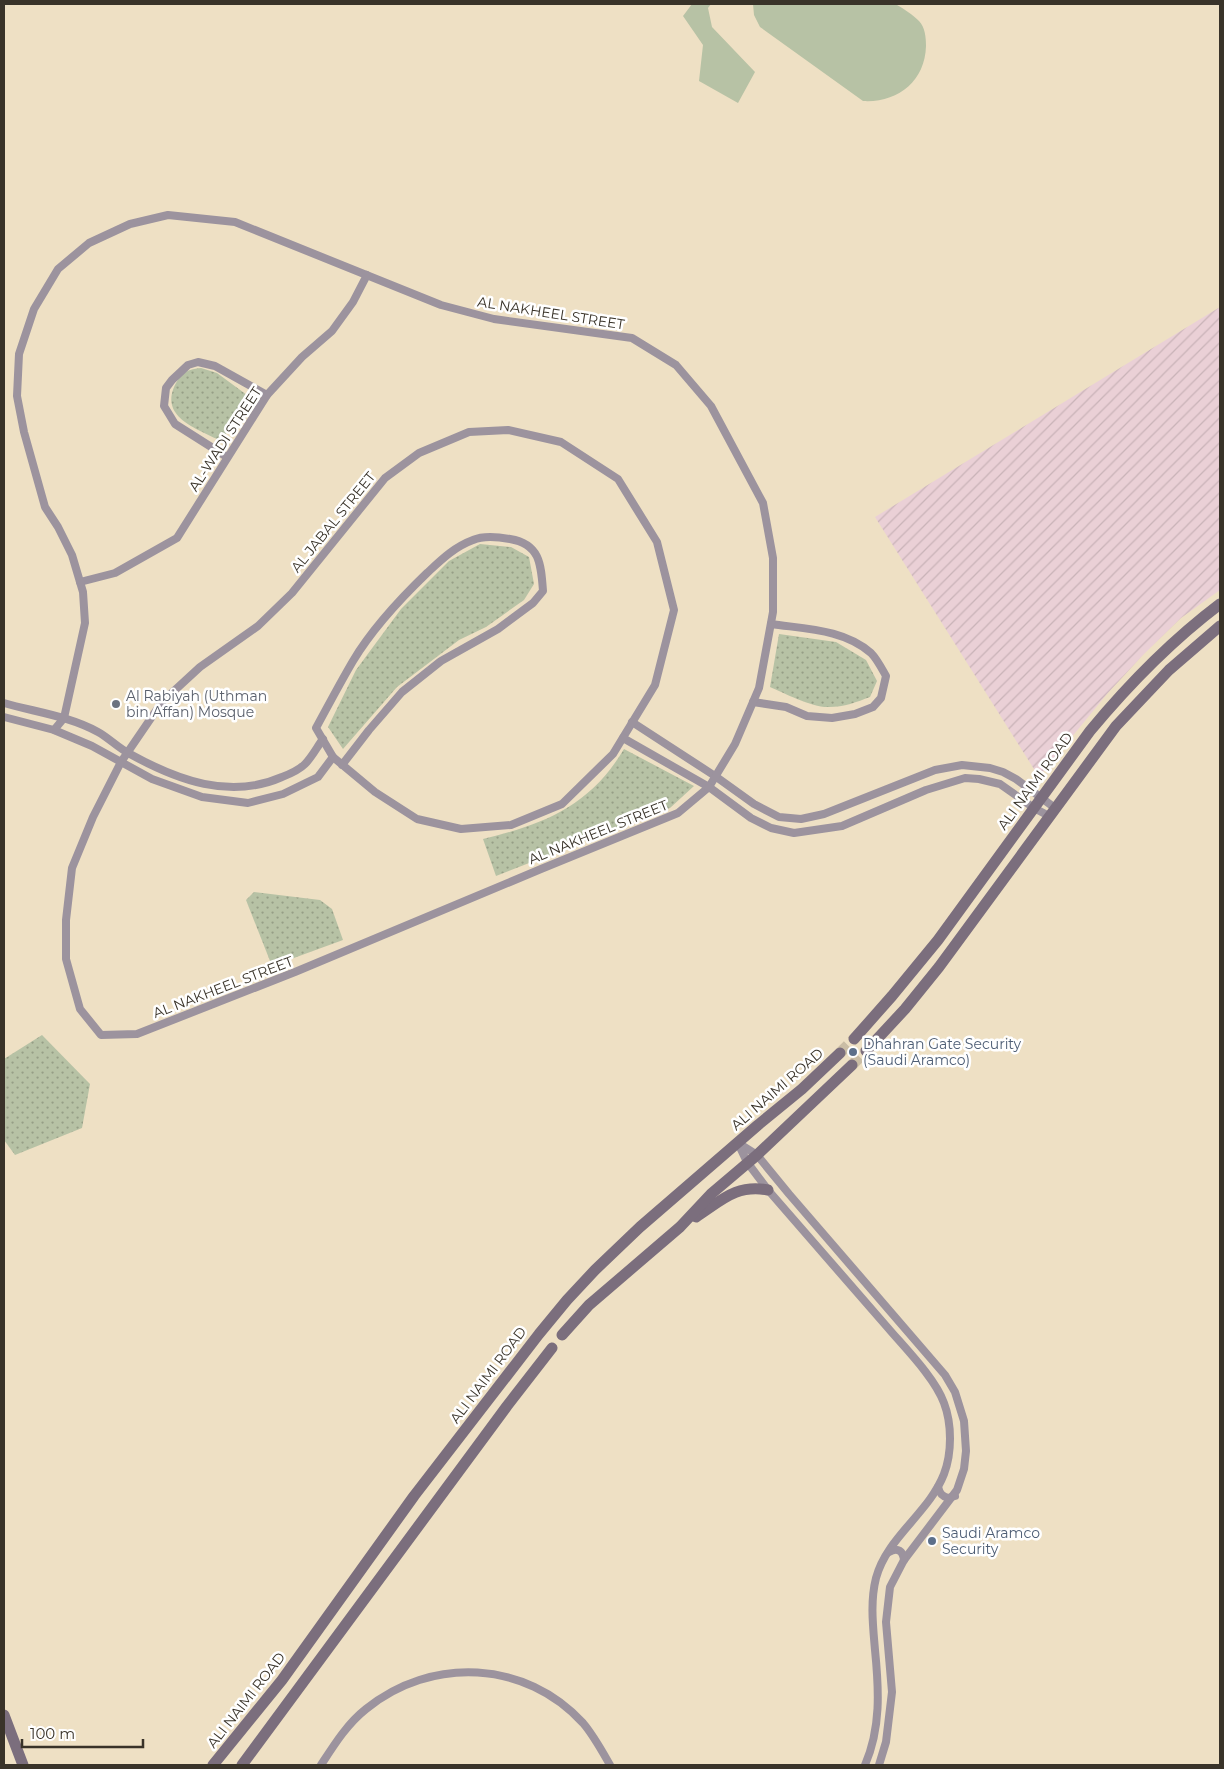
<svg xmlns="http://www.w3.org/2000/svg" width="1224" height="1769" font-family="Montserrat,sans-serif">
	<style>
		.industrial { fill: url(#industrial-furrows) }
		.grass { fill: #b7c2a5 }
		.park { fill: url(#park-dots) }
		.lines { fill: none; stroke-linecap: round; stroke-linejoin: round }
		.secondary-tunnel { stroke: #cabda5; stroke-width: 11; stroke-dasharray: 11 5.5; stroke-linecap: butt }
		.minor { stroke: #9c939e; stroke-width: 8 }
		.secondary { stroke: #7b6e7d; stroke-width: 11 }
		.worship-dot { fill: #6b7280; stroke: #fff; stroke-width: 2 }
		.service-dot { fill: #5c6f8a; stroke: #fff; stroke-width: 2 }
		.labels { text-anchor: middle; stroke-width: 5; stroke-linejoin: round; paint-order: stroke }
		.street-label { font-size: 14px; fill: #393329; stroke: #fff }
		.worship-label { font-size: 14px; fill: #5b616d; stroke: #fff; text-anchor: start }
		.service-label { font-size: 14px; fill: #4e5e75; stroke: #fff; text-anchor: start }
	</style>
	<defs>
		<pattern id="industrial-furrows" width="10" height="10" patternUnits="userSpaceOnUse" patternTransform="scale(1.25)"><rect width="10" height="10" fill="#ead0d6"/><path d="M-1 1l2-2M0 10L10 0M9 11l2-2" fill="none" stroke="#c9b3b8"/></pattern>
		<pattern id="park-dots" width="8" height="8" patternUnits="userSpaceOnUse" patternTransform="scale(1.25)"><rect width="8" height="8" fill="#b7c2a5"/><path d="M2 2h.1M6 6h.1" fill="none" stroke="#969e86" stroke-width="1.8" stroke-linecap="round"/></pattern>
	</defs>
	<rect width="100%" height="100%" fill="#eee0c4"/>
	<polygon class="industrial" points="1220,307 1220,590 1181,618 1143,655 1107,694 1039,777 875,517"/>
	<g class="grass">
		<polygon points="692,4 711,4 708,8 712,27 755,72 738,103 699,81 703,45 683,16"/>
		<path d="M753 4C789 4 826 4 863 4 872 4 889 1 897 5 904 9 913 15 919 21 925 27 926 37 926 46 925 82 897 103 863 101L760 27 754 15Z"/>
	</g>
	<g class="park">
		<path d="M201 368 217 373 251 398 221 441C196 428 158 417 176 383 182 372 189 369 201 368Z"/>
		<polygon points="480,544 511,547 529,557 534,584 524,600 486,627 459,640 397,687 343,749 328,727 356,670 401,609 449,561"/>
		<path d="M779 634 836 642 866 660 877 681 870 697C857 702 844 707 829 707 813 708 784 693 770 687Z"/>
		<path d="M624 749 694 786 670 808 496 876 483 839C545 824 590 806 624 749Z"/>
		<polygon points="254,892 320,900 332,909 343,940 272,966 246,900"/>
		<polygon points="42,1035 90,1084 82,1128 15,1155 4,1140 4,1059"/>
	</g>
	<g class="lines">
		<g class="secondary-tunnel">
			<polyline points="840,1053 854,1039"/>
			<polyline points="852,1065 866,1051"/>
		</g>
		<g class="minor">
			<polyline points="227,457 175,424 164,406 166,388 172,380 188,365 198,362 215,366 267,395"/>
			<polyline points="80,582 115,573 177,538 267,395 302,357 332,331 353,302 367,275"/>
			<path d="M753 702 786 707 807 716 832 718 855 714 873 707 881 698 886 676C882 669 877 659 871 653 844 629 805 629 771 624"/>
			<path d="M4 703C35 712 69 716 98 732 109 738 118 748 130 754 177 780 230 800 282 777 290 774 299 770 305 764 312 757 317 747 323 739"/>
			<polyline points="4,717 54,730 92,746 152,779 202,797 248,803 283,794 318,777 333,757"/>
			<polyline points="632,722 715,776 754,804 779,817 801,819 824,814 935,770 962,765 990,768 1003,772 1016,779 1055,808"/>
			<path d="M54 730 64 718 85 623 83 592 72 555 58 527 45 507 24 432 17 396 19 354 34 309 58 269 89 243 130 224 168 215 235 222 441 305 494 319 632 338 676 365 711 406 763 503 773 558V612L759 688 735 744 709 787 678 813 541 869 295 972 137 1034 101 1035 80 1009 66 959V920L72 868 93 817 121 762 162 702 200 667 258 626 292 593 385 478 419 453 469 432 508 430 561 442 618 479 657 542 674 610 655 685 613 754 562 804 511 825 461 829 417 819 375 792 333 757 316 728C328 706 340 683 353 661 372 629 400 599 427 573 441 560 454 547 473 540 484 535 499 537 510 539 540 544 541 564 543 591L533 603 498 629 441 661 402 692 369 730 342 765"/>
			<polyline points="623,738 709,787 751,818 771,828 794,833 842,826 926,790 965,778 979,779 1000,784 1034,808 1049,816"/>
			<polyline points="738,1143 757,1155 789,1194 945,1375 955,1392 964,1421 966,1451 964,1469 957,1490 904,1560 890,1587 886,1622 892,1692 886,1742 879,1765"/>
			<path d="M738 1143 747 1162 768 1190C808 1236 848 1282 888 1328 905 1348 935 1378 944 1403 952 1424 952 1453 944 1474 929 1513 887 1537 876 1578 870 1602 873 1626 875 1650 879 1690 881 1728 865 1765"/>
			<path d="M938 1487C940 1494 942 1496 948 1498L955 1496"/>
			<path d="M889 1552C898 1547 903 1551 904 1560"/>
			<path d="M321 1765C334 1745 347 1724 366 1709 431 1656 526 1660 583 1723 594 1736 602 1751 610 1765"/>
		</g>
		<g class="secondary">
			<path d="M854 1039 892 996 938 940 1090 731C1129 684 1171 641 1220 604"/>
			<polyline points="866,1051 905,1009 939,967 1116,726 1169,670 1220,626"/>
			<path d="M696 1217C721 1201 736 1184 768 1190"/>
			<polyline points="562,1335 589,1305 680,1227 711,1194 757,1155 852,1065"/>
			<polyline points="4,1715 23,1765"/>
			<polyline points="213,1765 282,1680 414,1496 539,1334 567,1300 595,1270 640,1227 758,1125 802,1089 840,1053"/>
			<polyline points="242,1765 507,1406 552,1348"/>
		</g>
	</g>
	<circle class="worship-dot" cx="116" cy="704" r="5"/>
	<g class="service-dot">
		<circle cx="853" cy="1052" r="5"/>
		<circle cx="932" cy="1541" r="5"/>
	</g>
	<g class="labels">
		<g class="street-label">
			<text transform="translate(551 313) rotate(9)" y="5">AL NAKHEEL STREET</text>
			<text transform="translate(225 439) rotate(-57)" y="5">AL-WADI STREET</text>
			<text transform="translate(333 522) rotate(-51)" y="5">AL JABAL STREET</text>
			<text transform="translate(1035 781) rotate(-54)" y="5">ALI NAIMI ROAD</text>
			<text transform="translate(598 832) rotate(-22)" y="5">AL NAKHEEL STREET</text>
			<text transform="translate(223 987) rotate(-21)" y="5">AL NAKHEEL STREET</text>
			<text transform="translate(777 1089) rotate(-41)" y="5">ALI NAIMI ROAD</text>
			<text transform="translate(488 1375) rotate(-53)" y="5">ALI NAIMI ROAD</text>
			<text transform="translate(246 1700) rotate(-52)" y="5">ALI NAIMI ROAD</text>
		</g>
		<g class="worship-label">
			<text x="126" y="701">Al Rabiyah (Uthman<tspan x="126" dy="16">bin Affan) Mosque</tspan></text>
		</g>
		<g class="service-label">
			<text x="863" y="1049">Dhahran Gate Security<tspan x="863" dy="16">(Saudi Aramco)</tspan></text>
			<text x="942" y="1538">Saudi Aramco<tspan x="942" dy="16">Security</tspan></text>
		</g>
	</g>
	<rect width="1224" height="1769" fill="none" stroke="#393329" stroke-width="10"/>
	<path d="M22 1739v8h121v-8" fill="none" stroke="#393329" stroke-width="2.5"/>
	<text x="30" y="1739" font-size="15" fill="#393329" stroke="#ffffff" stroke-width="4" paint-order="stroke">100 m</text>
</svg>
